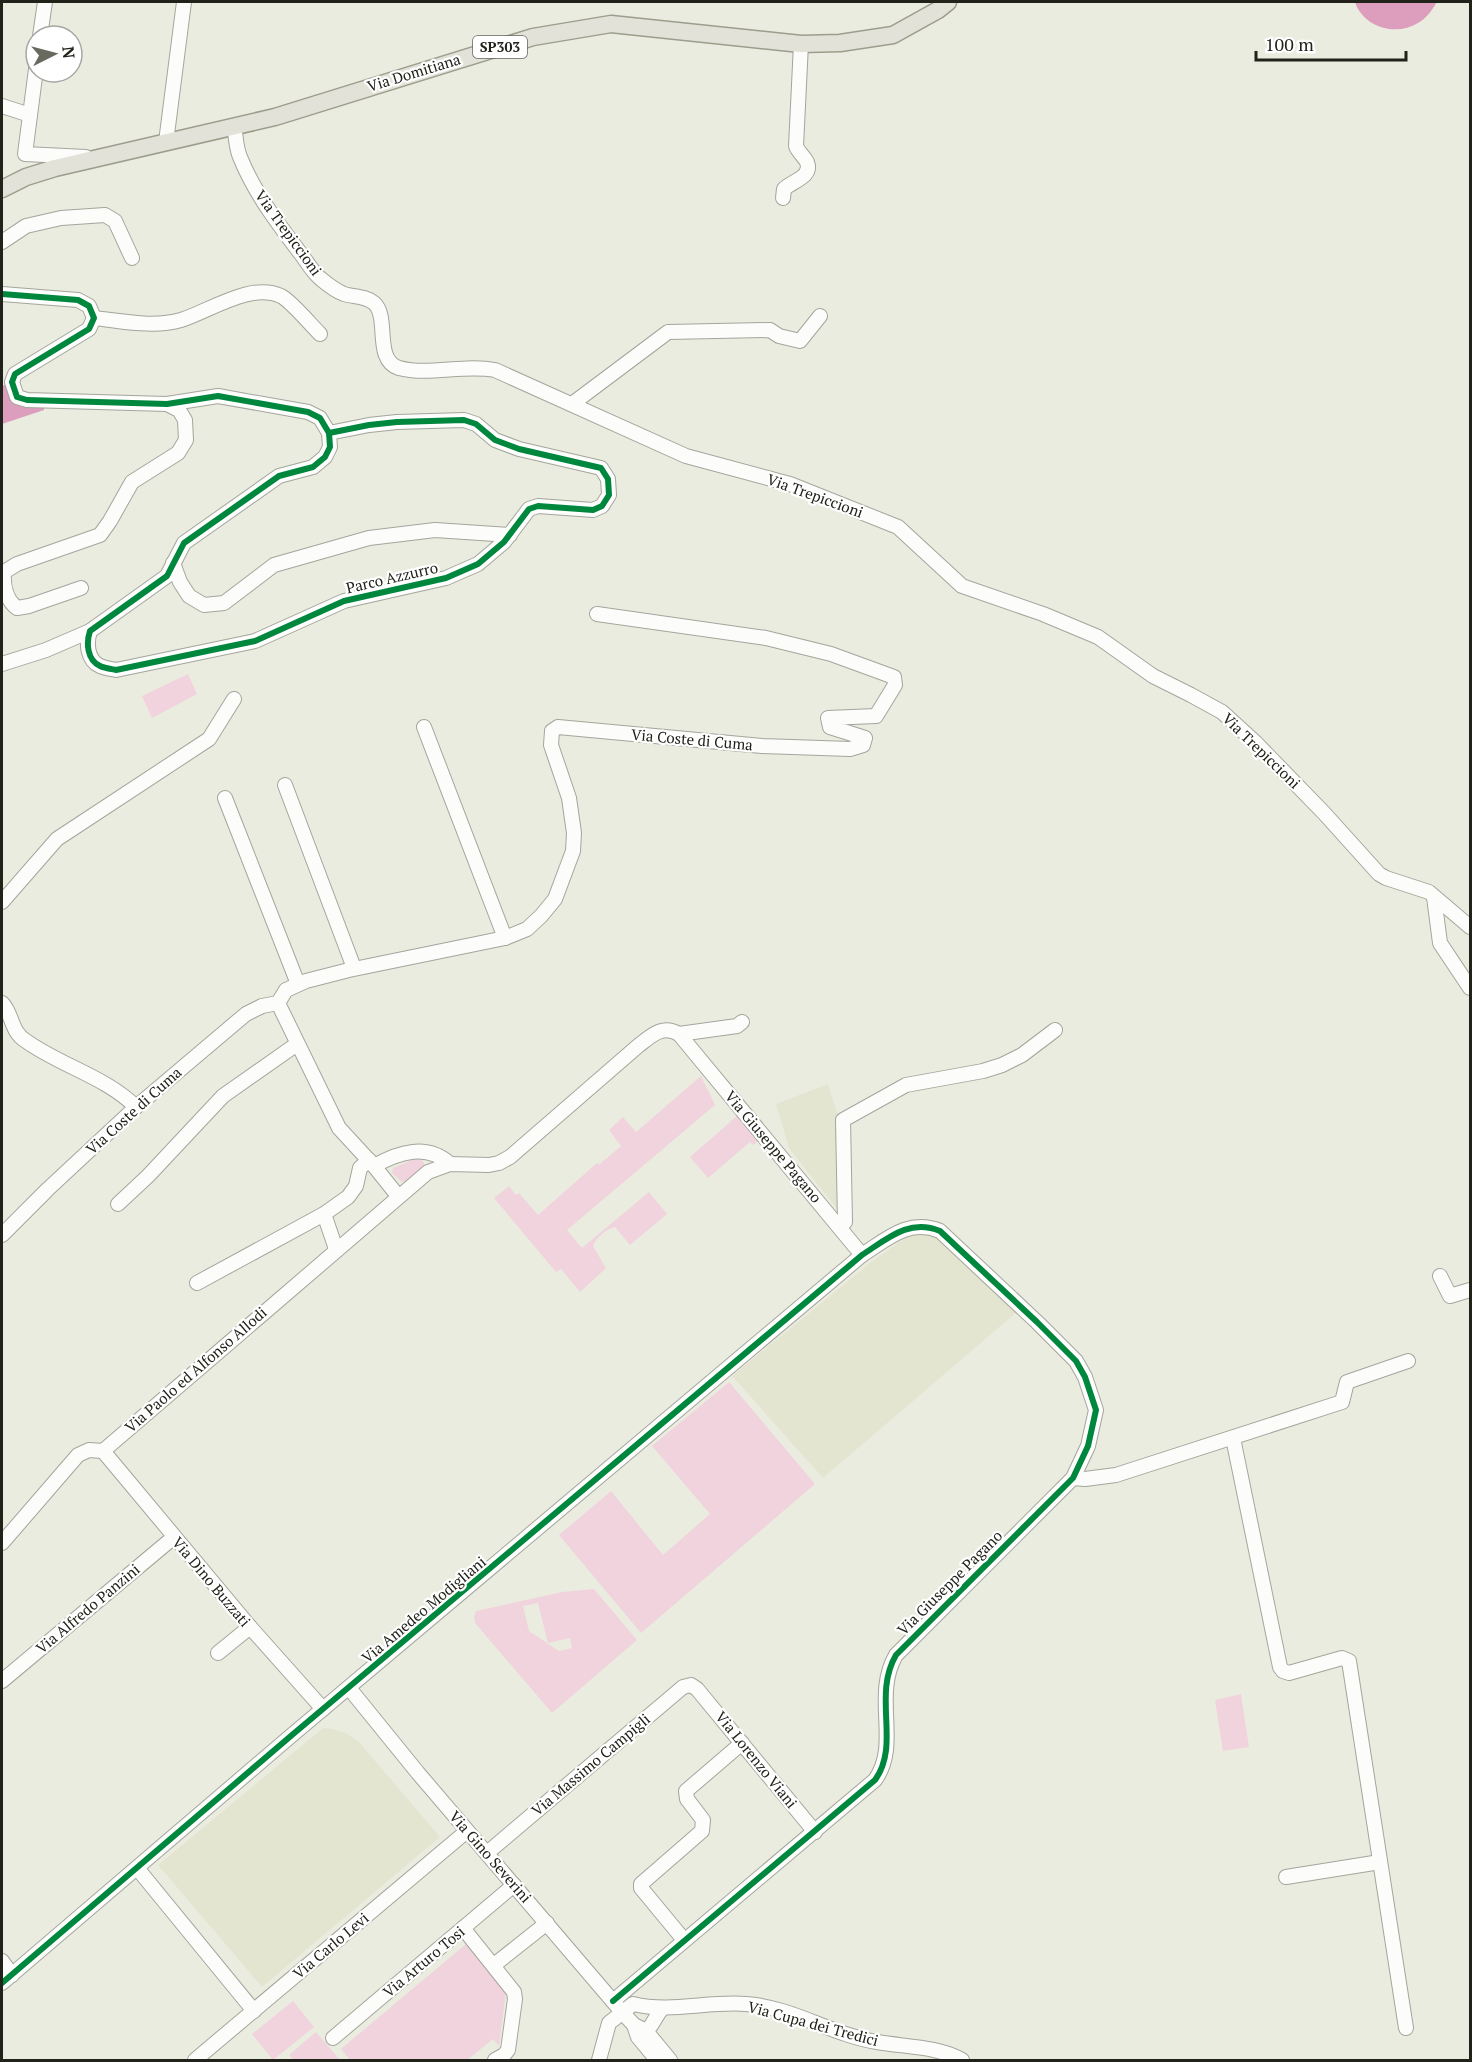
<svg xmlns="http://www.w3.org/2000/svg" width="1472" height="2062" font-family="'PT Serif',serif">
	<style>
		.built { fill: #e4e5d0 }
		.green { fill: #f0d3dd; fill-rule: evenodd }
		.water { fill: #dc9ebc }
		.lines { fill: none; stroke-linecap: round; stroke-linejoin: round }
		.minor-casing { stroke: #a4a59c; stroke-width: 16 }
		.major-casing { stroke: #9c9d8b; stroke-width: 19 }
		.minor { stroke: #fcfcfa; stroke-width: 14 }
		.major { stroke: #e2e2d9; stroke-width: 16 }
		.cycleway-casing { stroke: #fff; stroke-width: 10 }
		.cycleway { stroke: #00873e; stroke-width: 6 }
		.labels { text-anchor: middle; stroke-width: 4.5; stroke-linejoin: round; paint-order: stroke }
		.shield { fill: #fff; stroke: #64645f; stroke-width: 1.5 }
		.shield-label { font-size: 14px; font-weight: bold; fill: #21221a }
		.street-label { font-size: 15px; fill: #21221a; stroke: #fff }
	</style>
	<rect width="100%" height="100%" fill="#ebece0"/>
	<g class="built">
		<polygon points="828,1084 838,1116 841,1206 837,1209 789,1148 776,1104"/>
		<polygon points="920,1232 937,1233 1017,1312 823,1478 732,1376 870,1263 908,1236"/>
		<polygon points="323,1728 333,1729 348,1734 359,1742 440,1837 262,1987 158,1865"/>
	</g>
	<g class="green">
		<polygon points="188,674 197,694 152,718 142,696"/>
		<path d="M701 1076 715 1105 567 1230 582 1248 649 1192 667 1214 630 1245 615 1227C607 1229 596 1237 593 1246L606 1268 580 1292 561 1269 556 1272 494 1198 509 1186 516 1195 519 1193 538 1215 597 1163 600 1164 621 1146 609 1130 623 1117 636 1132Z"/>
		<polygon points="737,1116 758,1141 753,1145 750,1142 708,1178 690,1157"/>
		<polygon points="417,1158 424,1162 424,1166 407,1181 402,1182 392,1173 393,1168"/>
		<polygon points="729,1382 815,1484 641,1633 559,1535 611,1491 663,1555 710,1514 652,1446"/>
		<path d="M594 1589 637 1640 552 1713 475 1623 474 1617 476 1611 562 1592ZM538 1603 548 1643 570 1638 572 1648 559 1651 529 1631 523 1606Z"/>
		<polygon points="1241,1694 1249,1747 1223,1751 1215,1700"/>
		<polygon points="466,1944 506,1992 499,2046 493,2039 467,2060 350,2060 341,2049"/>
		<polygon points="293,2001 314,2027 273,2060 252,2034"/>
		<polygon points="316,2032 340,2060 294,2060 289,2055"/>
	</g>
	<g class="water">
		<path d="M1355 2H1437C1432 10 1427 18 1418 23 1396 37 1363 27 1355 2Z"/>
		<path d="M10 383C16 407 19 408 44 405V410L2 424V386Z"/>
	</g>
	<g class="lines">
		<defs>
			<g id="minor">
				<polyline points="40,36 45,2"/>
				<polyline points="36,69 25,154 86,157"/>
				<polyline points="2,106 30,115"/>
				<path d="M234 126C236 136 236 148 240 157 254 192 278 224 301 254 307 262 313 273 321 279 327 284 336 291 344 294 353 297 366 296 374 303 390 317 373 360 399 368 429 376 464 364 495 370L686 456 790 484 898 527 962 586 1043 614 1098 637 1153 676 1191 695 1222 712 1256 743 1324 813 1379 874 1386 878 1429 892 1470 927"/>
				<polyline points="166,142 184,2"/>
				<path d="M783 198 784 189C792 181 813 177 807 162 804 156 798 152 796 146L801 44"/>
				<polyline points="2,242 26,226 61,218 105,215 115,221 132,258"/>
				<path d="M2 294 78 300 89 306 94 318 89 329 15 374 12 382 17 397 27 400 167 404 218 396 308 412 320 418 329 433 330 447 325 457 313 467 279 476 184 543 167 576 90 631C86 643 87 660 100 666 104 668 111 669 116 670L255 641 344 601 446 578 478 564 504 542 529 509 538 506 593 510 602 506 609 495 608 479 601 468 519 449 495 440 476 424 464 420 397 422 369 425 329 433"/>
				<path d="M94 318C123 321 153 328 181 320 210 311 250 282 281 296 291 301 311 325 320 334"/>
				<polyline points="572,404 668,332 770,330 779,336 800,341 820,316"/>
				<polyline points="173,563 180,582 189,596 204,605 224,603 274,565 369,538 435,530 510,535"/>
				<path d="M81 588 29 606 17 608C6 600 3 585 4 572L17 564 100 535 110 521 132 482 178 453 186 440 185 420 179 410 167 404"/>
				<polyline points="2,664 46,650 90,631"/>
				<polyline points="424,727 505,938"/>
				<polyline points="285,785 354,968"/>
				<polyline points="225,798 298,984"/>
				<polyline points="1434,897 1440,943 1470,988"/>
				<polyline points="2,902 57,839 209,739 234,699"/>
				<path d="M2 1003C13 1014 10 1031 26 1041 61 1066 106 1077 136 1107"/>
				<polyline points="278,1003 339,1128 374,1166 398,1196"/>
				<polyline points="679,1034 737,1026 742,1022"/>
				<path d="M374 1166C399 1152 427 1143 450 1164"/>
				<polyline points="118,1204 148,1176 223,1096 297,1044"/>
				<polyline points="324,1214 336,1249"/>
				<polyline points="840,1227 845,1222 843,1120 906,1085 983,1071 1002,1065 1022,1055 1055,1030"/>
				<polyline points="2,1235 48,1189 136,1107 246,1014 262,1006 278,1003 286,990 306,981 349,970 505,938 527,929 541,916 555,899 573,851 574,833 569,798 551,745 552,731 558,727 762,746 850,749 863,745 865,738 830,727 828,718 876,716 895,685 894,677 831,654 766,638 597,614"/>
				<polyline points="1440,1276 1450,1296 1470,1290"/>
				<polyline points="197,1283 324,1214 348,1197 356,1186 360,1168 369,1160"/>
				<polyline points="1233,1438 1280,1667 1283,1671 1289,1673 1342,1658 1349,1661 1406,2028"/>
				<polyline points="103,1451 250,1627 323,1709"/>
				<polyline points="1073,1478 1085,1479 1116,1475 1342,1402 1347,1382 1408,1361"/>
				<path d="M2 1543 78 1455 89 1450 103 1451 428 1172 450 1164 489 1165 499 1163 510 1157 638 1046C651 1036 662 1024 679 1034L862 1255"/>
				<polyline points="218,1653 250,1627"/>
				<polyline points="2,1681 174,1537"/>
				<polyline points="349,1688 418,1773 622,2012 634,2025 646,2031 670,2060"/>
				<polyline points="487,1853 683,1687 691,1685 697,1689 815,1832"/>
				<polyline points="137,1868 254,2011"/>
				<polyline points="1286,1877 1380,1862"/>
				<polyline points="463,1928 514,1992 515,1999 508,2050 504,2055 495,2060"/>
				<polyline points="684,1940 641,1888 641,1884 702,1831 703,1820 687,1799 686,1791 742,1743"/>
				<polyline points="2,1961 12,1975"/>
				<polyline points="494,1965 547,1923"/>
				<path d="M2 1983 292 1735 862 1255C887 1239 909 1218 940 1231L1037 1322 1076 1361 1085 1377 1096 1410 1088 1446 1073 1478 896 1655C872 1696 901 1744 875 1780L613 2001"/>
				<polyline points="634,2025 638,2037 657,2060"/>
				<path d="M646 2031C653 2026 655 2016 662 2009"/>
				<polyline points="333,2038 514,1885"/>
				<polyline points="195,2060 467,1831"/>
				<path d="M599 2060 609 2023 633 2004C670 2013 708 2001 746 2004 792 2007 832 2035 877 2042 905 2047 937 2046 962 2060"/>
			</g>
			<polyline id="major" points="2,189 26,177 55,168 275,117 533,37 611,24 801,44 840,43 893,35 938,10 948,2"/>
		</defs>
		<use href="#minor" class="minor-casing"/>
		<use href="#major" class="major-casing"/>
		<use href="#minor" class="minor"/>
		<use href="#major" class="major"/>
		<defs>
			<g id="cycleway">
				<path d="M2 294 78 300 89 306 94 318 89 329 15 374 12 382 17 397 27 400 167 404 218 396 308 412 320 418 329 433 330 447 325 457 313 467 279 476 184 543 167 576 90 631C86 643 87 660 100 666 104 668 111 669 116 670L255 641 344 601 446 578 478 564 504 542 529 509 538 506 593 510 602 506 609 495 608 479 601 468 519 449 495 440 476 424 464 420 397 422 369 425 329 433"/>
				<path d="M2 1983 292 1735 862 1255C887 1239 909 1218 940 1231L1037 1322 1076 1361 1085 1377 1096 1410 1088 1446 1073 1478 896 1655C872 1696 901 1744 875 1780L613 2001"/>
			</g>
		</defs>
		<use href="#cycleway" class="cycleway-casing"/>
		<use href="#cycleway" class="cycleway"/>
	</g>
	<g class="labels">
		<rect class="shield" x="473" y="36" width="54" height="22" rx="4.5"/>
		<g class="shield-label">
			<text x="500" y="52">SP303</text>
		</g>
		<g class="street-label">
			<text transform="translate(414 73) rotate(-17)" y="5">Via Domitiana</text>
			<text transform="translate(288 233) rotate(54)" y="5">Via Trepiccioni</text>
			<text transform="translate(815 496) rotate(20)" y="5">Via Trepiccioni</text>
			<text transform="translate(392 578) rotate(-13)" y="5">Parco Azzurro</text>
			<text transform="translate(692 740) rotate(5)" y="5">Via Coste di Cuma</text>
			<text transform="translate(1261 751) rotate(44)" y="5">Via Trepiccioni</text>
			<text transform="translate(134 1111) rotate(-42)" y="5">Via Coste di Cuma</text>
			<text transform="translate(773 1147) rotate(50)" y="5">Via Giuseppe Pagano</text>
			<text transform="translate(196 1370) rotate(-41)" y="5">Via Paolo ed Alfonso Allodi</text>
			<text transform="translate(211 1582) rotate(50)" y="5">Via Dino Buzzati</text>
			<text transform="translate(950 1583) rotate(-45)" y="5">Via Giuseppe Pagano</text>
			<text transform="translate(88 1609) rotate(-40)" y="5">Via Alfredo Panzini</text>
			<text transform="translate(424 1610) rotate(-40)" y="5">Via Amedeo Modigliani</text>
			<text transform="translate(756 1760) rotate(51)" y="5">Via Lorenzo Viani</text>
			<text transform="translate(591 1765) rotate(-40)" y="5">Via Massimo Campigli</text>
			<text transform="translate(490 1857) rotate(49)" y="5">Via Gino Severini</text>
			<text transform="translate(331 1946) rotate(-40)" y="5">Via Carlo Levi</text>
			<text transform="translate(424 1962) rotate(-40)" y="5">Via Arturo Tosi</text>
			<text transform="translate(813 2024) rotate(15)" y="5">Via Cupa dei Tredici</text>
		</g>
	</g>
	<rect width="1472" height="2062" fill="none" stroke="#21221a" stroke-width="6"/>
	<g transform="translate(54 54) rotate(84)"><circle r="28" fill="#ffffff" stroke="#a6a7a3" stroke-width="1.5"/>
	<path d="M0-4.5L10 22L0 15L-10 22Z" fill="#68695f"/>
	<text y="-9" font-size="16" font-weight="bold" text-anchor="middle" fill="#21221a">N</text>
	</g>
	<path d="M1256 51v9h150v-9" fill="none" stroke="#21221a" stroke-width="3"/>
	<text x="1265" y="51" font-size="18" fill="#21221a" stroke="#ffffff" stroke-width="4.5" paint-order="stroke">100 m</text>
</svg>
